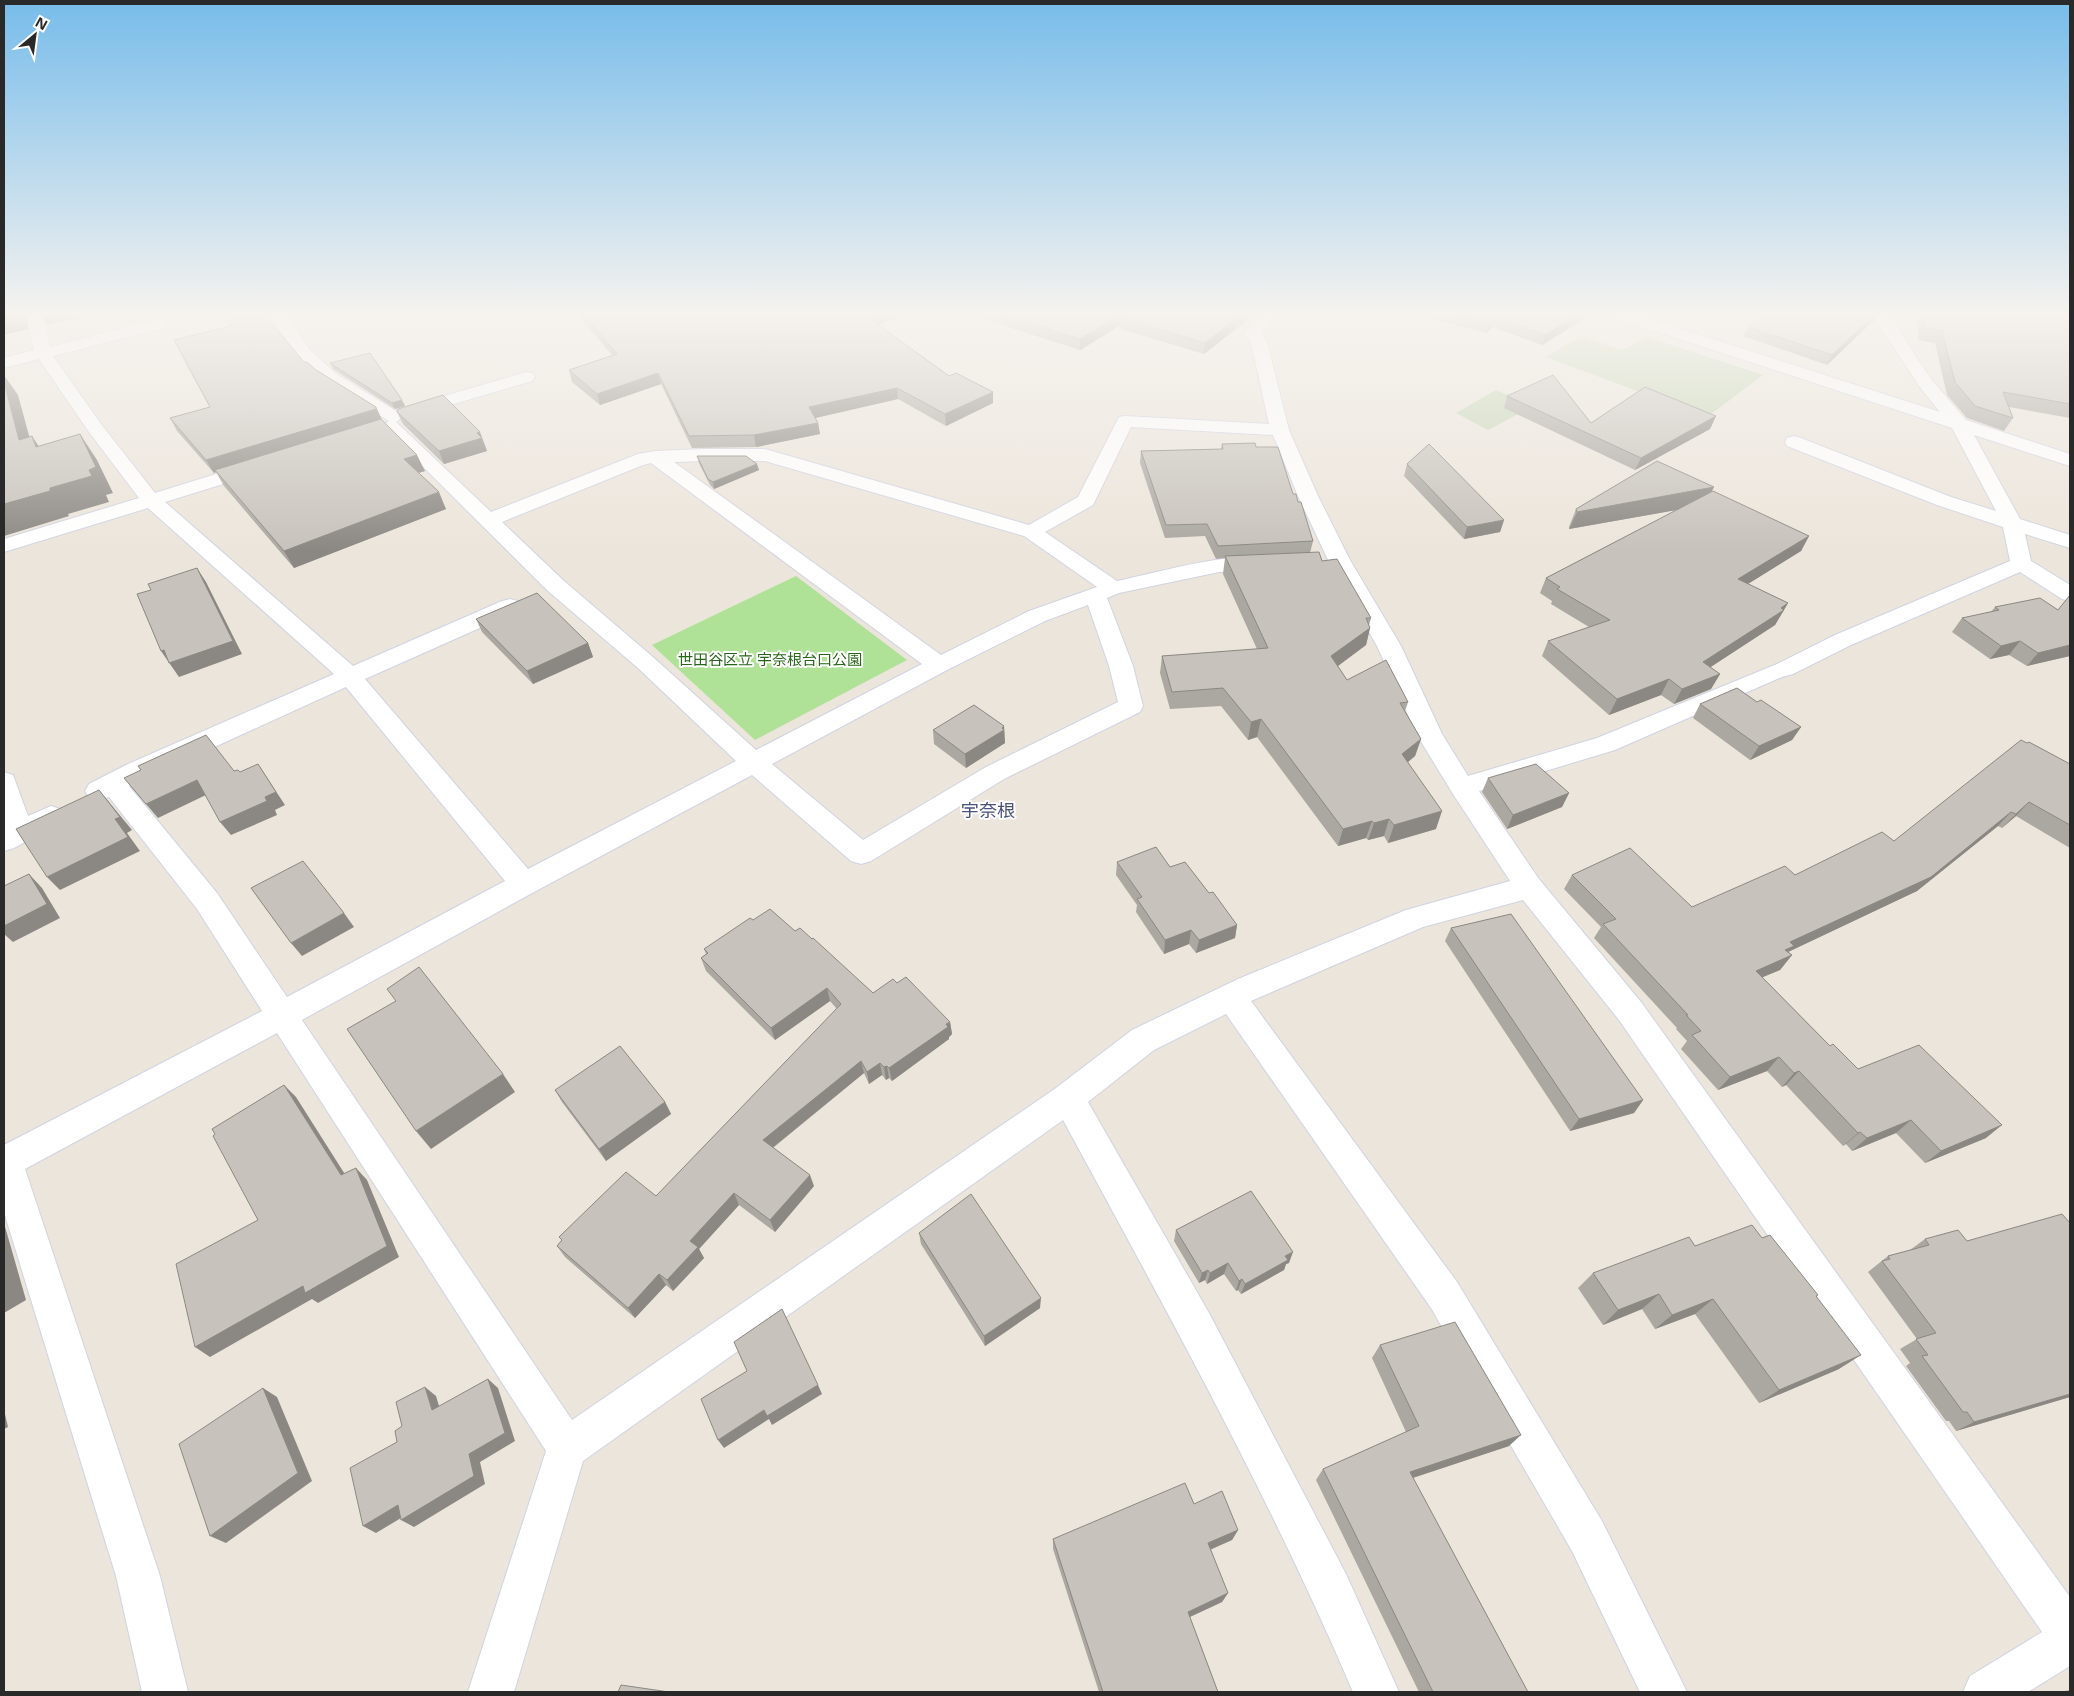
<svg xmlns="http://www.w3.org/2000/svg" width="2074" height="1696" font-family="'Noto Sans','Noto Sans JP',sans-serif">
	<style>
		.green { fill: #afe297 }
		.cemetery { fill: #c3d5b2 }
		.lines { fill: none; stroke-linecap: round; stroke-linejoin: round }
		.minor-casing { stroke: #d0d3e2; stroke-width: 2 }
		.minor { fill: #fff; fill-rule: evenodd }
		.wall { fill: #aba7a1 }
		.shaded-wall { fill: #8b8883 }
		.building { fill: #c7c2bb; stroke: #8b8883 }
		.labels { text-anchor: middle; stroke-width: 4; stroke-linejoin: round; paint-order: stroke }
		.park-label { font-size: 15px; fill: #28661a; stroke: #fff }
		.quarter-label { font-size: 18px; fill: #4a517a; stroke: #fff }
	</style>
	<rect width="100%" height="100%" fill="#ece5db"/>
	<polygon class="green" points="796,576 907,660 755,740 652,645"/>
	<g class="cemetery">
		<polygon points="1581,336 1622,350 1647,337 1763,375 1707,417 1546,357"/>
		<polygon points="1496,390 1533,406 1488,430 1456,413"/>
	</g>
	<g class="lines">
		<defs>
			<g id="minor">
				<path d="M27 314H43L50 347 160 319 166 321 168 324 166 327 53 356 101 424 155 493 248 464 255 462 262 464 265 468 262 472 165 502 353 666 502 601 510 599 518 601 521 606 518 611 365 679 528 869 736 761 638 668 548 591 386 430 383 426 389 421 323 381 297 356 270 314H286L309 349 335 373 399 413 402 417 396 422 491 512 638 454 655 451 703 449H765L1029 525 1078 497 1119 417 1125 416 1269 424 1251 342 1245 334 1263 314H1279L1262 334 1267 342 1289 430 1318 496 1350 560 1401 646 1442 734 1468 776 1597 738 1777 664 1835 635 2010 561 2003 527 1937 505 1787 446 1785 442 1787 438 1794 436 1801 438 1951 497 1996 511 1952 428 1613 317 1611 314H1634L1940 412 1919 386 1872 314H1888L1931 379 1966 420 2070 454V466L1974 435 2020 519 2070 535V548L2025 534 2031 561 2070 585V601L2062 599 2020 572 1851 645 1793 674 1782 677 1615 750 1479 791 1539 879 1641 1002 2070 1597V1666L2028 1692H1963L1970 1676 2042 1632 1619 1020 1523 900 1423 927 1251 1001 1457 1282 1602 1521 1687 1692H1640L1572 1551 1431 1308 1226 1014 1154 1050 1088 1102 1209 1313 1346 1574 1399 1692H1353C1269 1495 1165 1308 1063 1120L583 1461 514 1692H468L546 1451 277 1033 25 1169 160 1576 188 1692H142L116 1576 4 1212V1145L262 1011 197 909 109 797 98 800 89 798 85 791 89 784 128 764 334 674 148 508 4 552V539L139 498 89 432 39 359 4 368V358L34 350ZM1131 427 1273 435 1298 496 1328 560 1377 646 1417 735 1453 794 1510 881 1406 910 1238 979 1132 1030 1056 1088 572 1420 302 1020 534 892 752 775 851 861 861 864 871 861 1004 779 1140 712 1143 706 1133 666 1107 598 1119 593 1219 572 1270 569 1273 564 1270 559C1233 550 1156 573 1117 581L1045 532 1093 505ZM703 461H765L1024 536 1097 587 1029 611 941 655 674 462ZM651 463 922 664 756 750 654 658 564 581 502 522 643 465ZM1088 605 1109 666 1118 702 986 767 863 840 772 764 947 670 1045 621ZM346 687 505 881 287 997 217 893 129 786Z"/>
				<polygon points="526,372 532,373 535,377 532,381 413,416 407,415 404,411 407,407"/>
				<polygon points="4,772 13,775 28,816 51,806 60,809 64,816 60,823 14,848 4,851"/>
			</g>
		</defs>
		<use href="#minor" class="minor-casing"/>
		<use href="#minor" class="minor"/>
	</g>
	<g class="wall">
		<polygon points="577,314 903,314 878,325 949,376 993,392 993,403 946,426 898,399 815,418 818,423 820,434 756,447 692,448 661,384 600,405 572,382 569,370 612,355"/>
		<polygon points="967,314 1255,314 1204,354 1121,329 1121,325 1080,350"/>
		<polygon points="1411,314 1592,314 1542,345 1492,327 1487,333"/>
		<polygon points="1762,314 1877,314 1874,320 1827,365 1743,336 1748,327"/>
		<polygon points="1918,314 2070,314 2070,418 2009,407 2013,418 2004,431 1967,418 1947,395 1935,343 1918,340"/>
		<polygon points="304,362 376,407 382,420 425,471 418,473 446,509 294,568 224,486 216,472 214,473 177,431 170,418 210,407"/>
		<polygon points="330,363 402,400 405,406 395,409 333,369"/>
		<polygon points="1507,396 1591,423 1716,416 1710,429 1635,470 1504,408"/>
		<polygon points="397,412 485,445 485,446 487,451 444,464 403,424"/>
		<polygon points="1222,444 1256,447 1293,494 1298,502 1313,541 1310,553 1322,561 1371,618 1369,625 1370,628 1366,645 1338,666 1347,680 1408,702 1405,711 1421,739 1415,756 1408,762 1436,829 1388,843 1384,836 1368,840 1366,838 1338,846 1257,737 1248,740 1221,706 1170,709 1160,673 1162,656 1257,649 1223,574 1225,558 1216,559 1205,536 1165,538 1140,463 1141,451 1221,449"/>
		<polygon points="697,456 759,470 714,489 710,485 699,463"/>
		<polygon points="1407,464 1504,520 1500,532 1464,539 1404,476"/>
		<polygon points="1712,491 1809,536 1801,551 1748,584 1788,603 1775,625 1710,667 1720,674 1711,689 1674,704 1661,695 1609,715 1542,656 1548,641 1589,627 1551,604 1552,601 1540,593 1546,578 1676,510 1569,529 1569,527 1576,509"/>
		<polygon points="2070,595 2070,656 2027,666 2009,655 1990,659 1952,632 1962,618 1991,612 1995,607 2058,610"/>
		<polygon points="476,619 588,643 593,657 533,684 482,632"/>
		<polygon points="1757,702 1801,727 1792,740 1750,760 1693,718 1700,704"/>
		<polygon points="1004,729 1005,743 966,768 934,744 933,730"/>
		<polygon points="2070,764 2070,848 2016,816 2002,828 1998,826 1917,891 1788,952 1792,955 1780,970 1762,977 1830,1046 1858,1069 1986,1138 1925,1163 1896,1133 1852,1151 1846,1144 1843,1146 1786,1085 1782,1087 1767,1071 1718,1090 1681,1049 1687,1041 1676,1029 1677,1028 1594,938 1601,927 1564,889 1572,875 1692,907 1795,875 1894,841"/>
		<polygon points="1488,778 1569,793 1562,807 1507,829 1482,792"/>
		<polygon points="1117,862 1170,867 1209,893 1237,925 1235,938 1196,953 1189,944 1164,954 1136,912 1137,905 1116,875"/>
		<polygon points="753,920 795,931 873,993 897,983 950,1022 952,1034 949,1037 949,1039 892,1081 889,1078 886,1080 882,1075 869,1084 864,1073 773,1148 814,1186 775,1232 739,1205 699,1249 704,1258 673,1291 666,1285 635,1318 565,1257 557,1246 562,1240 559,1237 656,1196 837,1009 830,1001 775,1040 706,971 701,958 706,954 704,949"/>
		<polygon points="1451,928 1643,1100 1634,1113 1570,1131 1445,941"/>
		<polygon points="555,1090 665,1102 671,1114 606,1161 562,1102"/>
		<polygon points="1176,1230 1289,1263 1286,1264 1284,1270 1241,1294 1238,1290 1236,1291 1224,1274 1207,1284 1205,1280 1199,1283 1174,1241"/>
		<polygon points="919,1233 1040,1308 985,1346 921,1244"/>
		<polygon points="1762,1238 1816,1297 1839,1369 1759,1403 1695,1314 1655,1329 1642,1309 1603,1325 1578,1288 1593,1273 1695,1246"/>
		<polygon points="1925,1239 2070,1397 1956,1431 1949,1421 1946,1421 1906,1366 1910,1363 1900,1349 1917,1339 1868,1272 1888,1256 1910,1250"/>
		<polygon points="1380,1345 1509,1446 1413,1478 1528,1692 1419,1692 1316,1480 1323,1469 1406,1432 1372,1358"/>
		<polygon points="1194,1504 1238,1530 1232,1540 1210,1550 1228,1593 1222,1602 1190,1617 1218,1692 1099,1692 1053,1549 1053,1539"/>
		<polygon points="2070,1690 2070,1692 2059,1692"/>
	</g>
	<g class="shaded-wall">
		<polygon points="4,314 26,314 28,329 4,335"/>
		<polygon points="40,314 99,314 47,325"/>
		<polygon points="878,314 903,314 870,329 869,318"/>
		<polygon points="1123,314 1135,314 1122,318 1121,325 1080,350 1080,339"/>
		<polygon points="1242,314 1255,314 1204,354 1205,343"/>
		<polygon points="1579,314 1592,314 1542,345 1545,335"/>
		<polygon points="1875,314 1877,314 1874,320 1827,365 1832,355"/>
		<polygon points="1495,317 1492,327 1487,333 1489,323"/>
		<polygon points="658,373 661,384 600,405 597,394"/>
		<polygon points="4,375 18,395 37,465 19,440 4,382"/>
		<polygon points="897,388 898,399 811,419 809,407"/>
		<polygon points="993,392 993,403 946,426 945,414"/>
		<polygon points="402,400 405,406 395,409 392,403"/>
		<polygon points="376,407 382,420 215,470 216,472 214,473 206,460"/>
		<polygon points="1716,416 1710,429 1635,470 1641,458"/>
		<polygon points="818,423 820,434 756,447 754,435"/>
		<polygon points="480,432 487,451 444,464 439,451"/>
		<polygon points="80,434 97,460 113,493 106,495 109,502 68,514 69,516 4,536 4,504 50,488"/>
		<polygon points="32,436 49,462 36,447"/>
		<polygon points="417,455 425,471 411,475 404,459"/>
		<polygon points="757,464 759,470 714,489 713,482"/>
		<polygon points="1714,487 1705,505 1569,529 1577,512"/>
		<polygon points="439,492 446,509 294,568 284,551"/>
		<polygon points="1504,520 1500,532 1464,539 1467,527"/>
		<polygon points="1809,536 1801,551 1730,595 1738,579"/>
		<polygon points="197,568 206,582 242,654 179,677 161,651 164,650"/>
		<polygon points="1788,603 1775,625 1694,678 1703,662"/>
		<polygon points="1370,628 1366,645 1327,674 1331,656"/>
		<polygon points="2020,641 2009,655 1990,659 2001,646"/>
		<polygon points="588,643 593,657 533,684 527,671"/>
		<polygon points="2070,645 2070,656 2027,666 2038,653"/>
		<polygon points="1720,674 1711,689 1674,704 1682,689"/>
		<polygon points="1669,679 1661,695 1609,715 1617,699"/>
		<polygon points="1261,719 1257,737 1248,740 1251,722"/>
		<polygon points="1004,726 1005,743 966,768 965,754"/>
		<polygon points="1801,727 1792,740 1750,760 1759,746"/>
		<polygon points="1421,739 1415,756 1396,772 1402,754"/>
		<polygon points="258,764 285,805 275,810 277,815 231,835 220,822 265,797"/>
		<polygon points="197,780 208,794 158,818 146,804"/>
		<polygon points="99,790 132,830 127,833 140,851 60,890 47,877 115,819"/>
		<polygon points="1569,793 1562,807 1507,829 1513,815"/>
		<polygon points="2029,802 2016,816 2002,828 2016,814"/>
		<polygon points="1442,811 1436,829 1388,843 1394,825"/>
		<polygon points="2011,812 1998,826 1917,891 1788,952 1782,959 1792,955 1780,970 1744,985 1756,971 1790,942"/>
		<polygon points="1389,819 1384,836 1368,840 1374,823"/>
		<polygon points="1372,821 1366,838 1338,846 1343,829"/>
		<polygon points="29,874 42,888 60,918 13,942 4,934 4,926"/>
		<polygon points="344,913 354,927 302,956 291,943"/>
		<polygon points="1237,925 1235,938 1196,953 1199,940"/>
		<polygon points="1191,930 1189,944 1164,954 1165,940"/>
		<polygon points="827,988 830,1001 775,1040 771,1028"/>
		<polygon points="950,1022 952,1034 949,1037 949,1039 892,1081 889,1068"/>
		<polygon points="1779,1057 1767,1071 1718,1090 1730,1077"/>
		<polygon points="861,1061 864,1073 767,1152 763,1140"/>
		<polygon points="880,1063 882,1075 869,1084 867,1072"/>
		<polygon points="887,1066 889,1078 886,1080 884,1067"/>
		<polygon points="1799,1071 1786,1085 1782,1087 1794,1073"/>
		<polygon points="503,1074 515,1092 431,1149 416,1131"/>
		<polygon points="284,1085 296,1097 353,1187 341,1175"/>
		<polygon points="1643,1100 1634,1113 1570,1131 1579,1119"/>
		<polygon points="665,1102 671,1114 606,1161 599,1149"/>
		<polygon points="1911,1120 1896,1133 1852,1151 1867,1138"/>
		<polygon points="2002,1125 1986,1138 1925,1163 1941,1151"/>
		<polygon points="1860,1132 1846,1144 1843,1146 1858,1133"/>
		<polygon points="356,1168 367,1180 399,1257 318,1303 312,1299 210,1357 195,1347"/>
		<polygon points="810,1175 814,1186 775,1232 770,1220"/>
		<polygon points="734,1193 739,1205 699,1249 704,1258 673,1291 667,1280 690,1241"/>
		<polygon points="4,1223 26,1300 4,1313"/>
		<polygon points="1293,1252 1289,1263 1286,1264 1284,1270 1241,1294 1245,1284 1285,1256"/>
		<polygon points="1228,1263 1224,1274 1207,1284 1210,1273"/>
		<polygon points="1208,1270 1205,1280 1199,1283 1202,1273"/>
		<polygon points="659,1274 666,1285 635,1318 628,1308"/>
		<polygon points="1242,1279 1238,1290 1236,1291 1239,1281"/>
		<polygon points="1659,1294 1642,1309 1603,1325 1618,1310"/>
		<polygon points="1041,1298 1040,1308 985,1346 984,1336"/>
		<polygon points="1713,1299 1695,1314 1655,1329 1672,1315"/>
		<polygon points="1861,1355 1839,1369 1759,1403 1779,1390"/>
		<polygon points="488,1379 498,1388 515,1441 480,1462 485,1484 414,1527 401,1520 469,1454"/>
		<polygon points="818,1385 822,1394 772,1425 769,1419 724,1448 718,1440 764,1410"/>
		<polygon points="425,1387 436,1396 443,1419 432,1410"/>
		<polygon points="263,1388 277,1397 312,1481 226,1543 210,1536"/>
		<polygon points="2070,1394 2070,1397 1956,1431 1974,1422"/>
		<polygon points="4,1410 8,1427 4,1429"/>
		<polygon points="1521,1435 1509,1446 1400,1482 1410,1472"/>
		<polygon points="398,1505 411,1512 376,1533 363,1526"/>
		<polygon points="1238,1530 1232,1540 1202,1553 1208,1543"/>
		<polygon points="1228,1593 1222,1602 1183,1620 1188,1612"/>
	</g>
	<g class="building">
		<polygon points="228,314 264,314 304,362 307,362 316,370 376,407 376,409 206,460 170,418 210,407 174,340 231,326"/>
		<polygon points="583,314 878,314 869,318 949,376 956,373 993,392 945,414 897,388 809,407 818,423 754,435 689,436 658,373 597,394 569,370 617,354"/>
		<polygon points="1000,314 1123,314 1080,339"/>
		<polygon points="1127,314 1242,314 1205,343 1122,318"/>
		<polygon points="1453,314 1579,314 1545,335 1495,317 1489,323"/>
		<polygon points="1762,314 1875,314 1832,355 1748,327"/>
		<polygon points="1925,314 2059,314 2070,316 2070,404 2003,392 2013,418 1975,406 1955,382 1942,331 1925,328"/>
		<polygon points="370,353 402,400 392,403 330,363"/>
		<polygon points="1553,375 1591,423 1645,387 1716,416 1641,458 1507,396"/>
		<polygon points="4,382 19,440 32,436 36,447 80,434 96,467 89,470 92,476 50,488 50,491 4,504"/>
		<polygon points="443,395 480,432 477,433 482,438 439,451 397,412 398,409"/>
		<polygon points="381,419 417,455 404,459 439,492 284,551 215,470"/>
		<polygon points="1255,443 1256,447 1278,447 1293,494 1296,494 1298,502 1301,502 1313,541 1218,546 1207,524 1166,525 1141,451 1223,449 1222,444"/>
		<polygon points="1429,444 1504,520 1467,527 1407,464"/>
		<polygon points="697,456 746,456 757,464 713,482 708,479"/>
		<polygon points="1657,461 1714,487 1577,512 1576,509"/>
		<polygon points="1713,491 1809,536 1738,579 1788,603 1781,608 1784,610 1703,662 1720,674 1682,689 1669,679 1617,699 1548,641 1610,620 1557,589 1560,587 1546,578"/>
		<polygon points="1319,552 1322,561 1337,559 1371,618 1366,618 1370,628 1331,656 1347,680 1386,660 1408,702 1400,703 1421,739 1402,754 1442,811 1394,825 1389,819 1374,823 1372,821 1343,829 1261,719 1251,722 1223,688 1172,692 1162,656 1268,648 1225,556"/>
		<polygon points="197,568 233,641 169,663 164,650 161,651 137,594 151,590 148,584"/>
		<polygon points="537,593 588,643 527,671 476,619"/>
		<polygon points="2070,595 2070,645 2038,653 2020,641 2001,646 1962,618 1999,610 1995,607 2040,598 2058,610"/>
		<polygon points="1737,688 1757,702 1761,700 1801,727 1759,746 1700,704"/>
		<polygon points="974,705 1004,726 1002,728 1004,730 965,754 933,730"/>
		<polygon points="206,735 234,771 238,770 240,772 258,764 276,792 265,797 267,801 220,822 197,780 146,804 124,778 141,770 138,766"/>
		<polygon points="2021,740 2027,743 2029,742 2070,764 2070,825 2029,802 2016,814 2011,812 1931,877 1790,942 1794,946 1785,950 1792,955 1756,971 1830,1046 1833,1044 1858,1069 1919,1045 2002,1125 1941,1151 1911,1120 1867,1138 1860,1132 1858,1133 1799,1071 1794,1073 1779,1057 1730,1077 1692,1035 1701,1031 1686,1015 1688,1015 1603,924 1616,919 1572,875 1630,848 1692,907 1785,866 1795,875 1882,832 1894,841"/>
		<polygon points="1536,764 1569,793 1513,815 1488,778"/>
		<polygon points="99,790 120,817 115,819 128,837 47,877 16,829"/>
		<polygon points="1156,847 1170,867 1185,862 1209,893 1213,892 1237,925 1199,940 1191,930 1165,940 1137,899 1142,897 1117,862"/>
		<polygon points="303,861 344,913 291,943 251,888"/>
		<polygon points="29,874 47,904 4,926 4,886"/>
		<polygon points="770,909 795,931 800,928 812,939 813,938 873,993 893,979 897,983 906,977 950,1022 946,1024 948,1027 889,1068 887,1066 884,1067 880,1063 867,1072 861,1061 763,1140 810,1175 770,1220 734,1193 690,1241 698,1247 667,1280 659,1274 628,1308 557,1246 562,1240 559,1237 626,1172 656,1196 841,1004 827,988 771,1028 701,958 708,953 704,949 750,918 753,920"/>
		<polygon points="1511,914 1643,1100 1579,1119 1451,928"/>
		<polygon points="419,967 503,1074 416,1131 347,1029 396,1001 387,989"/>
		<polygon points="620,1046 665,1102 599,1149 555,1090"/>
		<polygon points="284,1085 341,1175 356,1168 387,1246 305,1293 303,1286 195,1347 176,1264 258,1220 213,1136 215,1134 212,1129"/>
		<polygon points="1251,1191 1293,1252 1285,1256 1288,1260 1245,1284 1242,1279 1239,1281 1228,1263 1210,1273 1208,1270 1202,1273 1176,1230"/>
		<polygon points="971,1194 1041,1298 984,1336 919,1233"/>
		<polygon points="2062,1214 2070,1223 2070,1394 1974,1422 1967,1412 1963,1412 1922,1356 1928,1355 1916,1339 1936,1333 1882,1261 1890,1259 1888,1256 1929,1245 1925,1239 1958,1230 1967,1241"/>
		<polygon points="1752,1225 1762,1238 1770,1235 1818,1295 1816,1296 1861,1355 1779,1390 1713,1299 1672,1315 1659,1294 1618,1310 1593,1273 1689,1237 1695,1246"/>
		<polygon points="782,1309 818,1385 767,1416 764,1410 718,1440 701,1399 747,1371 734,1342"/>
		<polygon points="1455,1322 1521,1435 1410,1472 1528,1692 1433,1692 1323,1469 1419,1426 1380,1345"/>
		<polygon points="488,1379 505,1433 469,1454 474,1476 401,1520 398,1505 363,1526 350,1468 397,1442 395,1431 402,1426 396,1402 425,1387 432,1410"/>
		<polygon points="263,1388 298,1473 210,1536 179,1444"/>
		<polygon points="1185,1483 1194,1504 1222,1491 1238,1530 1208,1543 1228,1593 1188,1612 1218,1692 1103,1692 1053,1539"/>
		<polygon points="621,1685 669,1692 618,1692"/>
	</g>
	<linearGradient id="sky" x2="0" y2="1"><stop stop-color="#77bcea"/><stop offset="0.57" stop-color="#f6f3ef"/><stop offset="1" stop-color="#f6f3ef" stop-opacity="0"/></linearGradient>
	<rect width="2074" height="551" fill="url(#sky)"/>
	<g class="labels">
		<g class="park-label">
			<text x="770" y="665">世田谷区立 宇奈根台口公園</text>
		</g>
		<g class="quarter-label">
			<text x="988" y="817">宇奈根</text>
		</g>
	</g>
	<rect width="2074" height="1696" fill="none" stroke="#292929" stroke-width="10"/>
	<g transform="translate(35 35) rotate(29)" stroke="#ffffff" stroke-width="4" paint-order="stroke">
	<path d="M0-4L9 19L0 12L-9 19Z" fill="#292929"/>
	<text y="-8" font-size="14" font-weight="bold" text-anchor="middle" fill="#292929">N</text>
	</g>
</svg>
